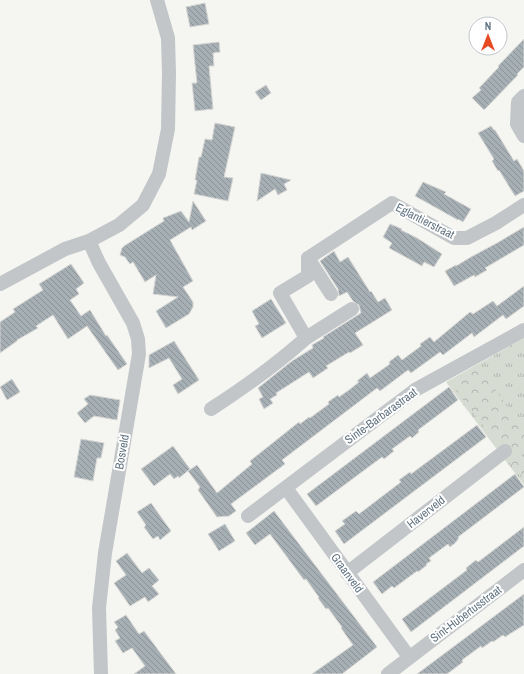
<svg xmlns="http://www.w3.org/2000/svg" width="524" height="674" font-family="'Archivo Narrow',sans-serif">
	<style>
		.grass { fill: url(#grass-tufts) }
		.forest { fill: url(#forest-crowns) }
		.building { fill: url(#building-back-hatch); stroke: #d6d6d3 }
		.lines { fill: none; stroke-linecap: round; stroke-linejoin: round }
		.minor { stroke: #c2c6c9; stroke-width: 14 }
		.labels { text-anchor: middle; stroke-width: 4; stroke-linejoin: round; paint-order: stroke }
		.street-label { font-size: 12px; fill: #637582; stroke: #fff }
	</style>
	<defs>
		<pattern id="grass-tufts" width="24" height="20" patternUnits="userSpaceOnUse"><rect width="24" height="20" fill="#d6dcd2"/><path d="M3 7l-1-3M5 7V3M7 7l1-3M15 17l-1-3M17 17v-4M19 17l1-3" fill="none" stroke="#b1b7b0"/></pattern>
		<pattern id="forest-crowns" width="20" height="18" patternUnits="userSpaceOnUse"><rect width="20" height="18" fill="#d6dcd2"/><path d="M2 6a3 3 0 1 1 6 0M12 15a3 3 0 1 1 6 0" fill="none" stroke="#b1b7b0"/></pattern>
		<pattern id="building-back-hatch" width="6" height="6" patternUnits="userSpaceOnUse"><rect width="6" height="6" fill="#a6afb4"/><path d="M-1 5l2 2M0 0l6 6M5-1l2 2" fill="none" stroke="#8b9398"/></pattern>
	</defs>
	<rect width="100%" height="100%" fill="#f5f5f1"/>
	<polygon class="grass" points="524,338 524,485 446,382"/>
	<polygon class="forest" points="479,366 524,431 524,449 521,453 524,458 524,479 452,385"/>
	<g class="building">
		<polygon points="205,3 209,24 190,27 186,7"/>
		<polygon points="524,39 524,67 517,74 518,75 484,110 472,98 481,90 479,88 499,67 498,66"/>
		<polygon points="219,42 220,52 213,53 214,66 209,66 213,109 195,111 192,83 197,83 193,45"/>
		<polygon points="266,85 271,93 261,100 255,92"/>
		<polygon points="215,123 235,127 224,177 233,178 228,201 194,194 197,180 195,180 199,157 201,157 205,139 212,140"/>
		<polygon points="491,126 494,130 495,130 514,161 517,159 524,171 524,191 515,196 499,170 498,171 492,161 494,159 478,133"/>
		<polygon points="261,173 291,180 284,184 287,190 278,195 275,189 257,201"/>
		<polygon points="423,182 446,192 444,194 471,209 463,222 458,219 458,220 415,196"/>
		<polygon points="193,201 206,221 192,230 191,227 170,240 193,281 183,287 193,302 193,307 189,314 166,328 156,311 178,297 153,294 156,275 145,282 133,262 130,264 125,257 120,255 122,248 124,246 164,221 163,218 181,211 189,222"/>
		<polygon points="390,224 402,229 401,230 417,238 442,254 434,267 424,262 422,266 389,248 392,243 383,237"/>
		<polygon points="524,227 524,245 485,268 487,270 475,277 474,275 454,286 445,271 456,265 456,266 471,257 497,243"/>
		<polygon points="334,251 340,262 348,257 370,292 371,291 378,302 385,298 392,310 355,333 363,345 350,353 349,352 326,366 328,368 313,378 309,372 276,393 277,395 270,399 273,403 264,409 259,399 263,397 258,388 292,361 313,348 312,345 324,338 323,337 361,313 359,305 353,301 347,292 339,296 338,289 320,261"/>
		<polygon points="71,264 84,283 76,289 79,294 70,300 81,316 90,310 106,336 107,335 127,364 118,370 87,326 68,339 53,315 36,326 38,328 17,340 17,341 0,353 0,322 15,312 13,309 43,290 39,284"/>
		<polygon points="524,286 524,306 506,319 503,315 474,337 472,333 443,355 440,352 411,373 408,370 380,391 377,388 282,460 285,464 231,504 236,511 229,516 217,517 198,490 200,487 188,471 197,465 217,493 252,464 250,461 299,422 300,424 309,417 310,418 329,404 328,402 338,395 339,397 349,390 359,382 357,381 367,373 370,378 390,364 389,362 398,355 402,360 421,346 420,344 430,337 434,342 470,312 473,314 493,301 497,306"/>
		<polygon points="271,299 286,323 262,338 255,326 259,324 252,311"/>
		<polygon points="174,341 199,380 178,394 173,385 182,379 169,358 149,368 149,355"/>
		<polygon points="12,379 20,392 7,400 0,387"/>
		<polygon points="449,387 458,400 418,430 419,432 412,438 410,436 392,449 394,451 384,459 382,457 316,506 307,494"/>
		<polygon points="90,395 120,400 117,420 94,416 85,423 77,413 88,404 84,399"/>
		<polygon points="477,425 486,437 344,544 335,531 345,524 342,521 356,511 359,514 401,482 399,480 410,472 411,474"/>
		<polygon points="81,439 104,443 101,458 97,458 93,481 74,477"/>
		<polygon points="173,446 190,469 179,478 178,476 174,479 170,474 154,486 141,469"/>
		<polygon points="515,474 524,487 458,537 459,538 455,543 450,547 448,544 429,558 431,561 426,564 427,565 418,572 417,571 394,588 392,586 382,594 373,582"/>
		<polygon points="151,503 171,531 160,540 158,536 153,539 144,527 146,525 137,512"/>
		<polygon points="274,511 377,647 342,674 312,674 353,645 341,628 342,627 328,608 326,609 318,598 319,597 313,589 306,579 304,580 270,534 255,545 246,533"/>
		<polygon points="225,524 235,541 219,551 208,534"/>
		<polygon points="524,527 524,546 411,632 402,619 467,570 466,568 476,560 478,562"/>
		<polygon points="127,553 142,573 149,568 159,580 152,586 159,594 148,602 145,597 130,606 114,583 126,575 116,561"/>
		<polygon points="524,594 524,625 505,637 503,635 493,642 492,641 482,648 481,646 462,660 463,662 447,674 417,674"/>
		<polygon points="126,615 139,634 144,631 176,674 134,674 145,666 132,648 123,653 115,641 120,638 115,630 118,627 114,622"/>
	</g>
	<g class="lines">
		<g class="minor">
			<polyline points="524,96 518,102 517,124 524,136"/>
			<polyline points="89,241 99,263 133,323 138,339 139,354 105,553 99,608 101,674"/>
			<polyline points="308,258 331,294"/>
			<polyline points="0,284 65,249 89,241 119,225 143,205 159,174 168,129 169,73 168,38 157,0"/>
			<polyline points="352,309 306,338 280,293 308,276 308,258 392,203 454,238 467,238 496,223 524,205"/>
			<path d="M211 409C245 387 276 365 306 338"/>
			<polyline points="286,488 409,657"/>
			<polyline points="248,516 415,390 524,330"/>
			<polyline points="347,573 505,451"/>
			<polyline points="388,674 524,570"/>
		</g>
	</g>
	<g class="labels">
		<g class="street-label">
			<text transform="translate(425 221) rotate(27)" y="4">Eglantierstraat</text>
			<text transform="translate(381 416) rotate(-36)" y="4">Sinte-Barbarastraat</text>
			<text transform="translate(122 452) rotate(-80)" y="4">Bosveld</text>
			<text transform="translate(426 512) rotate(-38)" y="4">Haverveld</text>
			<text transform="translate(347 573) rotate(54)" y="4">Graanveld</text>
			<text transform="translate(466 614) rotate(-37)" y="4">Sint-Hubertusstraat</text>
		</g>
	</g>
	<g transform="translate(488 36)"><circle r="19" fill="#ffffff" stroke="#c1c8cd"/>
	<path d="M0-3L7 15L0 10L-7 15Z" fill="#e54a20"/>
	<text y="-6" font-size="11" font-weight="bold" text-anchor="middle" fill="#637582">N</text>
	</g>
</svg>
